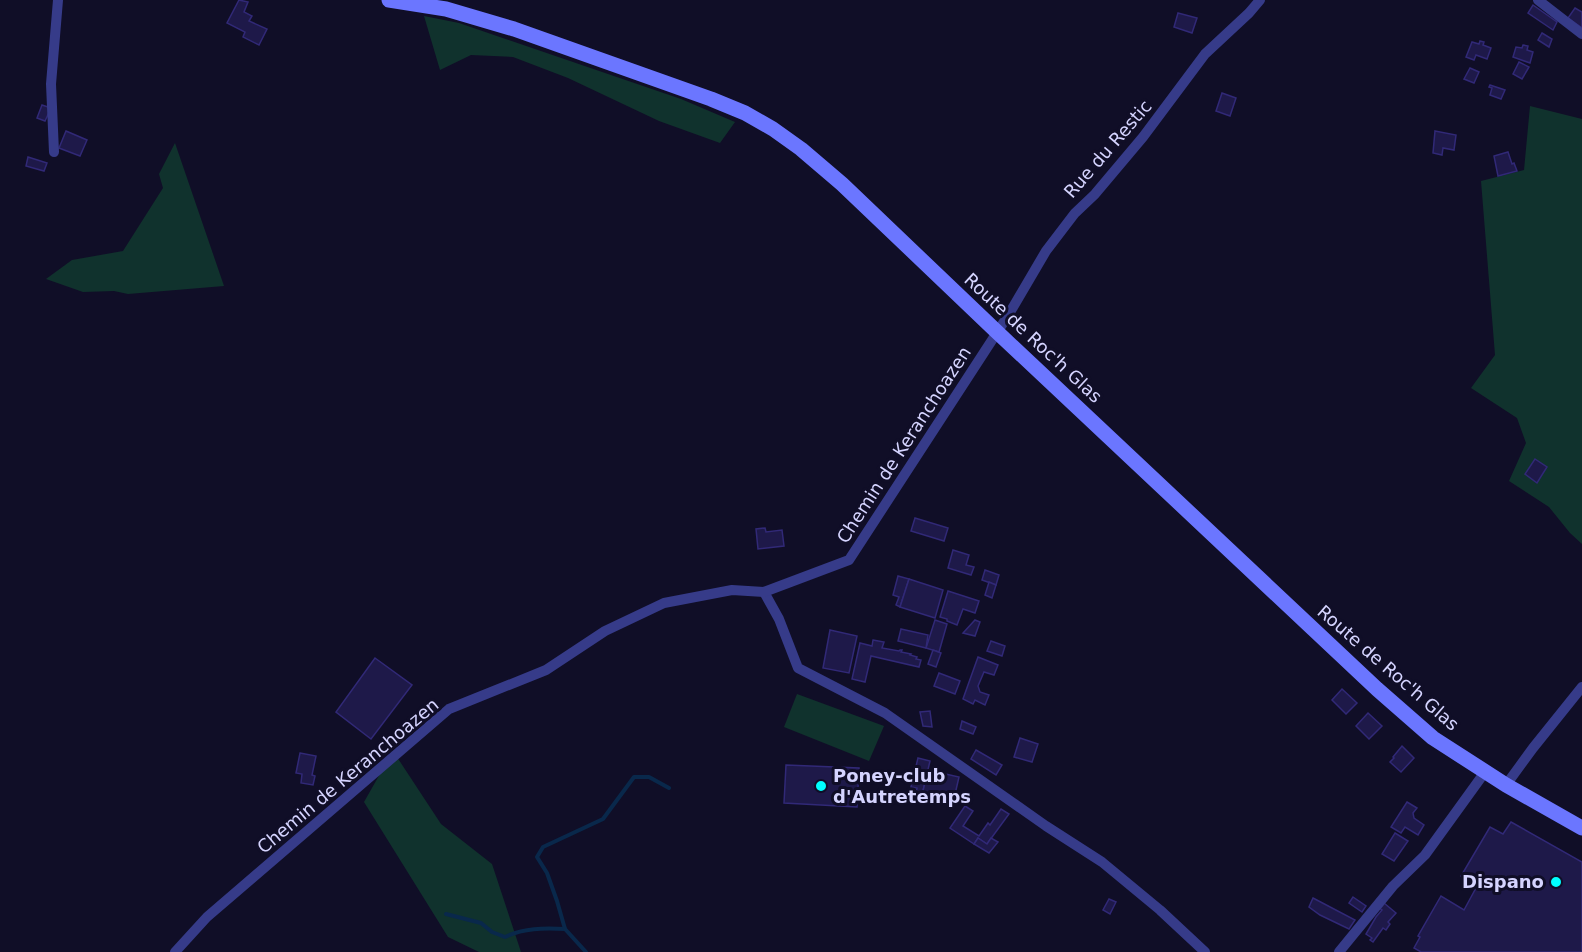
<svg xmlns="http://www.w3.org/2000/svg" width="1582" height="952" font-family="'DejaVu Sans',sans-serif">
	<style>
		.green { fill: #10322d }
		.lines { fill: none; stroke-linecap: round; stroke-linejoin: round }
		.stream { stroke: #09284b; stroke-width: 4 }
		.building { fill: #1e1949; stroke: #312977; stroke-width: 1.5 }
		.street { stroke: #363b89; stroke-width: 10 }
		.secondary { stroke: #6b76ff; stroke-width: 15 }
		.poi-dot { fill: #0ff; stroke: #100e27; stroke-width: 2 }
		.labels { text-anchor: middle; stroke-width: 6; stroke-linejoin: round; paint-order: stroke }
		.street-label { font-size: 18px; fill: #d5d4ff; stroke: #100e27 }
		.poi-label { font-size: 18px; font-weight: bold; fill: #d5d4ff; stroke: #100e27; text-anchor: start }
	</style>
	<rect width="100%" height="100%" fill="#100e27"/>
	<g class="green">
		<polygon points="424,16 459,23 681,99 735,122 720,143 659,121 568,78 513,57 471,55 440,70"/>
		<polygon points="1530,106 1582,119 1582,544 1570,533 1549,507 1509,481 1526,443 1517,418 1471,388 1495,355 1481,181 1524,170"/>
		<polygon points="175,143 224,286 128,294 114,291 83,292 46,279 72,260 123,251 163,188 159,174"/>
		<polygon points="797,694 884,726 869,761 784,727"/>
		<polygon points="393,751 441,824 492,864 521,952 479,952 448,937 364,802"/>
	</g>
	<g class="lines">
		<g class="stream">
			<path d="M446 914 481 923 492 932 505 937C524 928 543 928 565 929"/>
			<polyline points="586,952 565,929 557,901 547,873 537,857 543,847 603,819 634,777 649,777 669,788"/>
		</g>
	</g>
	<g class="building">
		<polygon points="239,0 248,2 244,12 252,16 249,21 267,29 259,45 243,37 245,32 227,23"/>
		<polygon points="1533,5 1557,22 1553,30 1528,13"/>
		<polygon points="1575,8 1582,12 1582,28 1568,18"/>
		<polygon points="1178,13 1197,18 1192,33 1174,27"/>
		<polygon points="1542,33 1552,39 1549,47 1538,40"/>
		<polygon points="1480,41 1484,42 1483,45 1491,48 1487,59 1476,55 1474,60 1466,57 1472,42 1479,44"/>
		<polygon points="1523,45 1528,46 1527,50 1533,52 1530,63 1513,57 1516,47 1522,48"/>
		<polygon points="1519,62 1529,67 1522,79 1513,74"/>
		<polygon points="1470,68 1479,72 1474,83 1464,79"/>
		<polygon points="1490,85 1505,90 1501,99 1490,95 1492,88 1489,87"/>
		<polygon points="1222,93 1236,98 1230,116 1216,111"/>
		<polygon points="42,105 51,108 45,121 37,118"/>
		<polygon points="66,131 87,140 80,156 59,148"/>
		<polygon points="1435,131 1456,135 1454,150 1443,148 1442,155 1433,153"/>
		<polygon points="1508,152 1512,164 1514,163 1517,171 1498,176 1494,156"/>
		<polygon points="28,157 47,163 44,171 26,166"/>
		<polygon points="1535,459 1547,467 1537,483 1525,474"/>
		<polygon points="915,518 948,528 944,541 911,531"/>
		<polygon points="765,528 766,532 782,530 784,546 758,549 756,529"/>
		<polygon points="953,550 969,555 966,565 974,567 971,575 948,568"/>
		<polygon points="985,570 999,575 996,585 982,580"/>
		<polygon points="898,576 909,579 900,607 896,605 899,597 893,595"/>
		<polygon points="909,579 943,590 935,618 900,607"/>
		<polygon points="989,582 996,585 992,598 985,595"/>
		<polygon points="948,591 979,601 975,613 963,609 957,625 947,621 947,619 940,617"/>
		<polygon points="935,620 947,624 939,652 926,648"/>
		<polygon points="975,620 980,622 975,636 963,633"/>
		<polygon points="901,629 928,635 926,648 898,641"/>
		<polygon points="830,630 857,636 849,673 823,668"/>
		<polygon points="873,640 884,642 882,648 899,651 900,650 902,650 901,652 911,654 910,655 917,657 916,659 921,660 919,667 871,656 865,682 852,679 860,643 872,646"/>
		<polygon points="991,641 1005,646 1002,656 987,651"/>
		<polygon points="933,650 941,653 936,667 928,664"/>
		<polygon points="978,657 998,665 994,675 984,672 978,686 980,692 989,695 985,705 975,700 973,704 963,699"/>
		<polygon points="375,658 412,685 371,739 336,712"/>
		<polygon points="939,673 960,681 955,694 934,686"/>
		<polygon points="1342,689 1357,703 1346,714 1332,700"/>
		<polygon points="930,711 932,727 923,726 920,712"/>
		<polygon points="1368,713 1382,726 1369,739 1356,726"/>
		<polygon points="962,721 976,727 973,734 960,729"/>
		<polygon points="1020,738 1038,744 1032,762 1014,757"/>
		<polygon points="1402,746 1414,758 1401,772 1390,762 1394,758 1393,757"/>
		<polygon points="976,750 1002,765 996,775 971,759"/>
		<polygon points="300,753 316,756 312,775 315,776 313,785 301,783 302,774 296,773"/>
		<polygon points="918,758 930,761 922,795 916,794 917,788 911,787"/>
		<polygon points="786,765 859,768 857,807 784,803"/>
		<polygon points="928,770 959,777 953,803 922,795"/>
		<polygon points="1407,802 1417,808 1413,813 1414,818 1424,825 1418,835 1405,827 1401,833 1391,827"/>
		<polygon points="965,806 973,811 963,826 979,836 988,823 990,825 1001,809 1009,814 987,844 978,838 974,844 950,828"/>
		<polygon points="1511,822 1582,862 1582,952 1421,952 1414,948 1420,937 1418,936 1441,896 1464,910 1477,886 1461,876 1490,827 1503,834"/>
		<polygon points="1395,833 1408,841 1394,861 1382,854"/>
		<polygon points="978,838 987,844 991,838 998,842 989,853 974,844"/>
		<polygon points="1353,897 1366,906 1362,912 1349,903"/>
		<polygon points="1313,898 1355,920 1349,929 1320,915 1309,907"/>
		<polygon points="1109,899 1116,902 1110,914 1103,910"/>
		<polygon points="1384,903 1396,913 1388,922 1390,924 1386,930 1383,928 1373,942 1370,940 1372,938 1366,934 1376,917 1382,910 1379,908"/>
	</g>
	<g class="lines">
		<g class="street">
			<polyline points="1538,0 1582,34"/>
			<polyline points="54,152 51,84 58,0"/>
			<polyline points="764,592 779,619 798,668 885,713 1046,826 1102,862 1160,910 1205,952"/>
			<polyline points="1506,785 1533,748 1582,687"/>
			<polyline points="175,952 207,917 449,709 546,670 605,631 664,603 732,590 764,592 849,560 1009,314 1046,251 1075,213 1095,194 1143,137 1205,54 1249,13 1260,0"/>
			<polyline points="1339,952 1393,886 1425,855 1485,772"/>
		</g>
		<polyline class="secondary" points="389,0 446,9 514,29 711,99 745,113 773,129 801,149 842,184 996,331 1377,689 1433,738 1506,785 1582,828"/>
	</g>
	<g class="poi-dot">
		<circle cx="821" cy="786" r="6"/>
		<circle cx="1556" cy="882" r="6"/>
	</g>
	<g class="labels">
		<g class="street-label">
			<text transform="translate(1108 149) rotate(-49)" y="6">Rue du Restic</text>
			<text transform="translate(1033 338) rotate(43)" y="6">Route de Roc'h Glas</text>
			<text transform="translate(904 445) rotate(-57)" y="6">Chemin de Keranchoazen</text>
			<text transform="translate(1388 668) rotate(41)" y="6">Route de Roc'h Glas</text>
			<text transform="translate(348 776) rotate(-40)" y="6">Chemin de Keranchoazen</text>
		</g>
		<g class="poi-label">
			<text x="833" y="782">Poney-club<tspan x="833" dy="21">d'Autretemps</tspan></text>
			<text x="1544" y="888" text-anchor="end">Dispano</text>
		</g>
	</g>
</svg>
